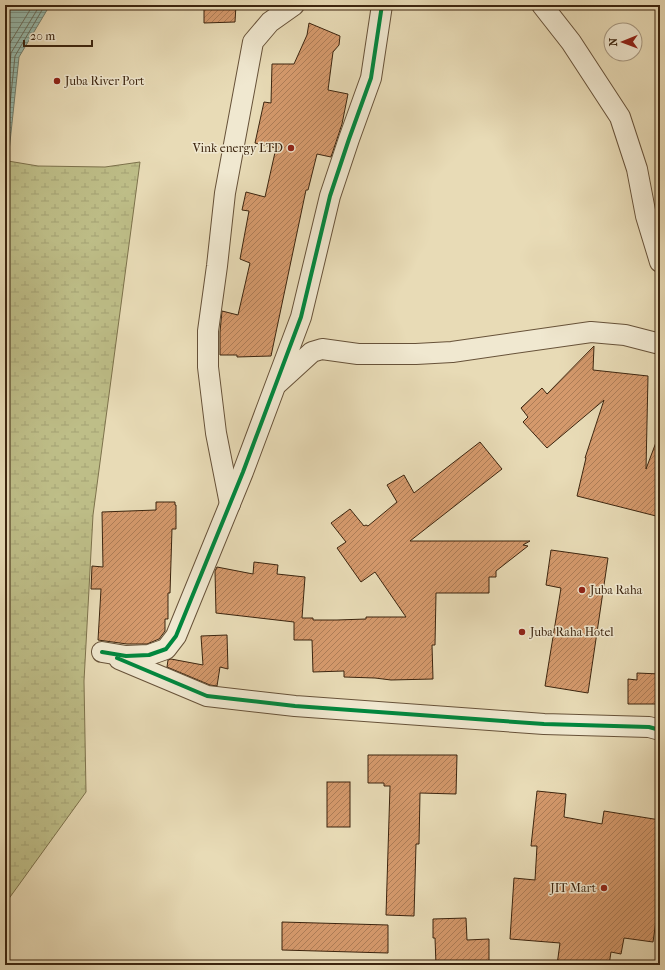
<svg xmlns="http://www.w3.org/2000/svg" width="665" height="970" font-family="'IM FELL French Canon',serif">
	<style>
		.wetland { fill: url(#wetland-marsh); stroke: #7d724c }
		.water { fill: url(#water-rules); stroke: #737f6e }
		.lines { fill: none; stroke-linecap: round; stroke-linejoin: round }
		.shore { stroke: #6a705e; stroke-width: 1 }
		.building { fill: url(#building-hatch); stroke: #3c250f }
		.street-casing { stroke: #675239; stroke-width: 22 }
		.street { stroke: #f0e8d0; stroke-width: 20 }
		.cycleway-casing { stroke: #f0e8d0; stroke-width: 6 }
		.cycleway { stroke: #00873e; stroke-width: 4 }
		.poi-dot { fill: #8f2418; stroke: #f0e8d0; stroke-width: 1.5 }
		.labels { text-anchor: middle; stroke-width: 3; stroke-linejoin: round; paint-order: stroke }
		.poi-label { font-size: 12px; fill: #3c250f; stroke: #f0e8d0; text-anchor: start }
	</style>
	<defs>
		<pattern id="wetland-marsh" width="20" height="14" patternUnits="userSpaceOnUse"><rect width="20" height="14" fill="#bebe88"/><path d="M1 5h8M5 5V1M11 12h8M15 12V8" fill="none" stroke="#a4a374"/></pattern>
		<pattern id="water-rules" width="6" height="5" patternUnits="userSpaceOnUse"><rect width="6" height="5" fill="#97bbae"/><path d="M0 2.5h6" fill="none" stroke="#7c988c"/></pattern>
		<pattern id="building-hatch" width="6" height="6" patternUnits="userSpaceOnUse"><rect width="6" height="6" fill="#d4996c"/><path d="M-1 1l2-2M0 6l6-6M5 7l2-2" fill="none" stroke="#ad7d57"/></pattern>
	</defs>
	<rect width="100%" height="100%" fill="#e8dbb6"/>
	<filter id="stains"><feTurbulence type="fractalNoise" baseFrequency=".005" numOctaves="4"/><feColorMatrix values="0 0 0 0 .2 0 0 0 0 .09 0 0 0 0 .02 0 0 0 .5 -.17"/></filter>
	<radialGradient id="worn" r=".72"><stop offset=".6" stop-color="#630" stop-opacity="0"/><stop offset="1" stop-color="#630" stop-opacity=".3"/></radialGradient>
	<polygon class="wetland" points="8,161 38,166 105,167 140,162 93,515 84,681 86,792 5,904 5,347 8,344"/>
	<polygon class="water" points="5,5 50,5 19,57 8,161 8,344 5,347"/>
	<g class="lines">
		<g class="shore">
			<polyline points="5,51 33,5"/>
			<polyline points="5,104 11,53 40,5"/>
			<polyline points="5,152 15,56 45,5"/>
		</g>
	</g>
	<g class="building">
		<polygon points="204,5 236,5 235,22 204,23"/>
		<polygon points="309,23 340,36 339,45 333,52 328,90 348,94 342,124 331,157 317,154 308,190 306,190 271,356 237,357 237,355 220,355 220,332 222,311 238,315 250,263 240,259 249,211 242,210 246,192 265,197 276,148 255,143 264,102 271,103 272,64 294,64 307,35"/>
		<polygon points="594,346 593,370 648,376 646,469 658,437 660,438 660,517 577,496 586,458 585,458 604,400 547,448 523,422 528,417 521,408 542,388 547,394"/>
		<polygon points="480,442 502,469 410,541 530,541 523,545 528,546 496,571 496,577 489,577 489,593 436,593 435,645 432,645 433,679 391,680 375,678 344,677 344,671 313,672 312,640 294,640 294,622 216,613 215,571 217,567 253,574 254,562 278,565 277,574 305,577 302,618 313,618 313,620 337,620 366,619 366,617 406,617 375,572 361,582 337,548 346,542 331,523 350,509 364,526 366,525 368,526 397,502 387,485 404,475 414,493"/>
		<polygon points="156,502 175,502 175,505 176,505 176,529 172,529 170,593 168,593 168,619 165,619 165,631 159,639 147,644 127,644 98,640 101,589 91,589 92,566 103,567 102,512 156,510"/>
		<polygon points="551,550 608,558 588,693 545,686 561,588 546,585"/>
		<polygon points="227,635 228,669 220,667 217,686 210,685 167,667 168,660 171,659 203,665 201,636"/>
		<polygon points="637,673 660,674 660,704 628,704 628,679 637,680"/>
		<polygon points="368,755 457,755 456,794 420,793 419,844 416,844 414,916 386,915 390,786 384,786 384,783 368,783"/>
		<rect x="327" y="782" width="23" height="45"/>
		<polygon points="537,791 566,794 564,817 602,824 604,811 660,820 660,893 653,942 624,938 621,954 611,952 609,965 557,965 560,943 510,939 514,878 535,880 537,846 531,846"/>
		<polygon points="466,918 467,940 489,939 489,965 436,965 435,938 433,938 433,919"/>
		<polygon points="282,922 388,925 388,953 282,950"/>
	</g>
	<g class="lines">
		<defs>
			<g id="street">
				<polyline points="542,5 571,42 620,117 637,169 646,216 660,262"/>
				<polyline points="278,383 312,352 322,349 358,354 416,354 452,352 591,332 625,335 660,344"/>
				<polyline points="230,504 216,433 208,367 208,331 217,266 225,193 253,42 270,22 294,5"/>
				<polyline points="102,652 126,656 149,655 166,649 176,636 243,472 301,317 330,196 349,139 371,78 382,5"/>
				<polyline points="119,659 207,696 295,706 544,724 649,727 660,730"/>
			</g>
		</defs>
		<use href="#street" class="street-casing"/>
		<use href="#street" class="street"/>
		<defs>
			<g id="cycleway">
				<polyline points="102,652 126,656 149,655 166,649 176,636 243,472 301,317 330,196 349,139 371,78 382,5"/>
				<polyline points="117,658 207,696 295,706 544,724 649,727 660,730"/>
			</g>
		</defs>
		<use href="#cycleway" class="cycleway-casing"/>
		<use href="#cycleway" class="cycleway"/>
	</g>
	<g class="poi-dot">
		<circle cx="57" cy="81" r="4"/>
		<circle cx="291" cy="148" r="4"/>
		<circle cx="582" cy="590" r="4"/>
		<circle cx="522" cy="632" r="4"/>
		<circle cx="604" cy="888" r="4"/>
	</g>
	<g class="labels">
		<g class="poi-label">
			<text x="65" y="85">Juba River Port</text>
			<text x="283" y="152" text-anchor="end">Vink energy LTD</text>
			<text x="590" y="594">Juba Raha</text>
			<text x="530" y="636">Juba Raha Hotel</text>
			<text x="596" y="892" text-anchor="end">JIT Mart</text>
		</g>
	</g>
	<rect width="665" height="970" fill="none" stroke="#e8dbb6" stroke-width="20"/>
	<rect x="6" y="6" width="653" height="958" fill="none" stroke="#3c250f" stroke-width="2"/>
	<rect x="10" y="10" width="645" height="950" fill="none" stroke="#3c250f"/>
	<g transform="translate(623 42) rotate(269)"><circle r="19" fill="#f0e8d0" stroke="#a89a83"/>
	<path d="M0-3L7 15L0 10L-7 15Z" fill="#8f2418"/>
	<text y="-6" font-size="11" font-weight="bold" text-anchor="middle" fill="#3c250f">N</text>
	</g>
	<path d="M24 40v6h68v-6" fill="none" stroke="#3c250f" stroke-width="2"/>
	<text x="30" y="40" font-size="12" fill="#3c250f" stroke="#f0e8d0" stroke-width="3" paint-order="stroke">20 m</text>
	<rect width="100%" height="100%" filter="url(#stains)"/>
	<rect width="100%" height="100%" fill="url(#worn)"/>
</svg>
